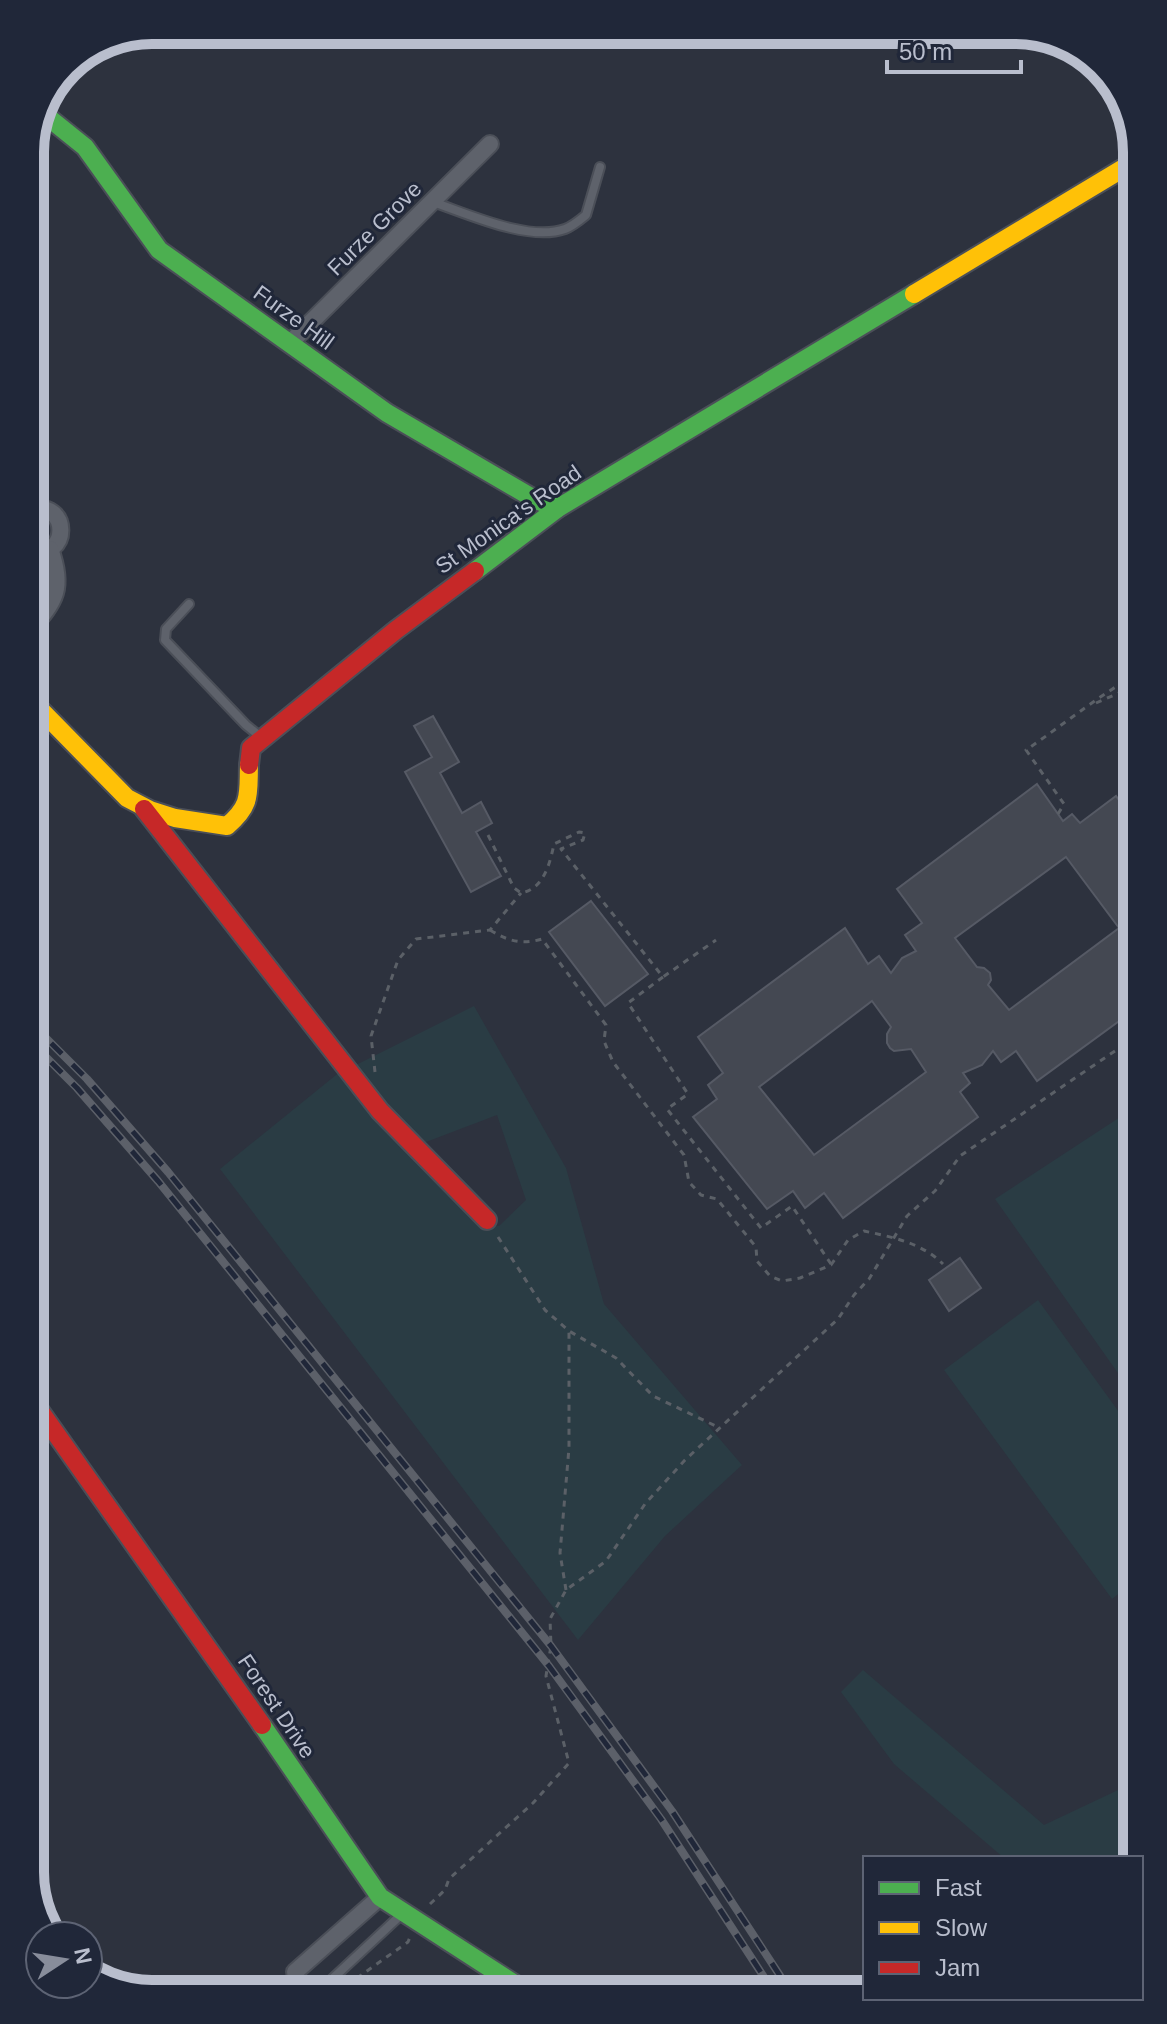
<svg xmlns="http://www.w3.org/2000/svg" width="1167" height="2024" font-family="Arial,sans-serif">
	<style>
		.green { fill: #2a3c44; fill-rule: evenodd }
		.building { fill: #444852; stroke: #565a65; stroke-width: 2; fill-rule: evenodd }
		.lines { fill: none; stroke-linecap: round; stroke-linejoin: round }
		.lane-casing { stroke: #4b4f58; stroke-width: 12 }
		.street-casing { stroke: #4b4f58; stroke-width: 20 }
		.fast-casing { stroke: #4b4f58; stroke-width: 22 }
		.slow-casing { stroke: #4b4f58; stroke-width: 22 }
		.jam-casing { stroke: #4b4f58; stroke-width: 22 }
		.path { stroke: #5b6067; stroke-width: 3; stroke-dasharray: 6 6; stroke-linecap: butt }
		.lane { stroke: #5e626b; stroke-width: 8 }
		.street { stroke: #5e626b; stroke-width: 16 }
		.fast { stroke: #4caf50; stroke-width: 18 }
		.slow { stroke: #ffc107; stroke-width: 18 }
		.jam { stroke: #c62828; stroke-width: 18 }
		.rail-casing { stroke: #5c6069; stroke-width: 8 }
		.rail { stroke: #202739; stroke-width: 5; stroke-dasharray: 15; stroke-linecap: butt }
		.labels { text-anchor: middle; stroke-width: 6; stroke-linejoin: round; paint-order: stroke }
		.street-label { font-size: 22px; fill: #b9becd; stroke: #202739 }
		.rim { fill: none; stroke: #b9becd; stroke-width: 10 }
	</style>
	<rect width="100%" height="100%" fill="#2d323e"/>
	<g class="green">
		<path d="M474 1006 566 1168 604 1304 742 1465 665 1536 578 1640 220 1169 336 1075ZM497 1115 526 1200 499 1226H480L405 1150Z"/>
		<polygon points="1137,1106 1137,1400 995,1199"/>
		<polygon points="1038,1300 1137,1437 1137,1579 1112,1599 944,1370"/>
		<polygon points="863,1670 1044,1825 1135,1782 1137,1785 1137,1858 1004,1858 894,1764 841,1692"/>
	</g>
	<g class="building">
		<polygon points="433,716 459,762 440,773 462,813 481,802 492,823 476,832 501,876 471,892 405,772 432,757 414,726"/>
		<path d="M1037 784 1063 821 1072 814 1080 823 1116 796 1137 825V1008L1037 1081 1016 1051 1001 1062 993 1051 982 1065 963 1073 970 1083 960 1092 978 1117 843 1218 824 1193 805 1208 793 1191 767 1209 693 1117 717 1099 708 1085 723 1073 698 1037 845 928 868 964 879 956 891 973 902 958 916 951 905 935 922 923 897 889ZM1066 857 1119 928 1009 1010 988 985 991 980 990 973 984 968 977 967 955 938ZM872 1001 891 1027 887 1034V1043L890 1048 894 1051 911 1049 926 1072 814 1155 759 1087Z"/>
		<polygon points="591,901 648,974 605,1006 549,932"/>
		<polygon points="960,1258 981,1288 949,1311 929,1280"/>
	</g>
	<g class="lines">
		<defs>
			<g id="lane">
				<path d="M433 202C468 214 529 242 565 229 573 226 580 220 586 215L600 167"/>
				<polyline points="189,604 166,629 165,640 246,725 262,738"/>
				<polyline points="30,733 46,717"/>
				<polyline points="328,1994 331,1980 404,1912"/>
			</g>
			<g id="street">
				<polyline points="290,343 490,144"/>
				<path d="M30 549C71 563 70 497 30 511"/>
				<path d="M30 630C56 600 64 588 50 549"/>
				<polyline points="295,1972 380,1897"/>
			</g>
			<g id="fast">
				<polyline points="44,114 85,147 159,250 387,413 536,500 558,508"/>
				<polyline points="475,571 558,508 914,294"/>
				<polyline points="262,1725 380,1897 530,1994"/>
			</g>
			<g id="slow">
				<polyline points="914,294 1137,160"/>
				<path d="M30 699 127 798 150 810 175 818 227 826C252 805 248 794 249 765"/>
			</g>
			<g id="jam">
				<polyline points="249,765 251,748 396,630 475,571"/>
				<polyline points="144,809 380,1111 487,1220"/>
				<polyline points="30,1397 262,1725"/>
			</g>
		</defs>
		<use href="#lane" class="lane-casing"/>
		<use href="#street" class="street-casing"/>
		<use href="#fast" class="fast-casing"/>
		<use href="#slow" class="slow-casing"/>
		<use href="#jam" class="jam-casing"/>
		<g class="path">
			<polyline points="1096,703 1137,685"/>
			<path d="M1058 814 1064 804 1026 750C1063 725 1098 696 1137 674"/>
			<path d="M488 835 514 888 521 893C544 889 550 863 554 844L579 832 585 833 583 840 561 849 663 977 716 940"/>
			<path d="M490 930C508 941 521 945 542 939L606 1025 604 1041 613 1062 684 1155 689 1182 701 1195 717 1199 756 1247 757 1261 770 1276 782 1281 800 1278 831 1265 848 1240 864 1231C892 1237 922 1243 943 1264"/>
			<polyline points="663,977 628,1003 688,1094 667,1109 761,1228 792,1206 831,1264"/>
			<polyline points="375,1072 371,1036 398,960 416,939 490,930 521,893"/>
			<polyline points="498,1237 545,1310 569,1331 616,1358 653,1396 720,1428"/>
			<polyline points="566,1590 560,1553 569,1448 569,1331"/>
			<polyline points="430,1904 445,1890 449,1879 533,1803 569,1763 546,1676 551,1646 550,1619 566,1590 606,1561 645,1504 685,1460 838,1319 854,1295 869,1279 907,1216 935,1191 960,1156 1137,1036"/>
			<polyline points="347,1985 408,1942 410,1937"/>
		</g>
		<use href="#lane" class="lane"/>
		<use href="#street" class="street"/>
		<use href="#fast" class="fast"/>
		<use href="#slow" class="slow"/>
		<use href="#jam" class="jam"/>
		<defs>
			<g id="rail">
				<polyline points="30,1022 87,1079 168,1172 551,1646 672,1811 792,1994"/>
				<polyline points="30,1041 77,1088 158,1181 549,1666 661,1819 775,1994"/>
			</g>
		</defs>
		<use href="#rail" class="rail-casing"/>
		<use href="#rail" class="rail"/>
	</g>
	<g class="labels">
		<g class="street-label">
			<text transform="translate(374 228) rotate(-45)" y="8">Furze Grove</text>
			<text transform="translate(294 317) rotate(36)" y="8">Furze Hill</text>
			<text transform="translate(508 519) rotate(-35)" y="8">St Monica's Road</text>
			<text transform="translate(277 1706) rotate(56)" y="8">Forest Drive</text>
		</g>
	</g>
	<path d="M0 0H1167V2024H0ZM152 44H1015A108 108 0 0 1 1123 152V1872A108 108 0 0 1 1015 1980H152A108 108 0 0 1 44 1872V152A108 108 0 0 1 152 44Z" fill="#202739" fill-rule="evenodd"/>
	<path class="rim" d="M152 44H1015A108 108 0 0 1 1123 152V1872A108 108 0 0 1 1015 1980H152A108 108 0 0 1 44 1872V152A108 108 0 0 1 152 44Z"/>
	<rect x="863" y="1856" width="280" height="144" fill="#202739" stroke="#5d6374" stroke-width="2"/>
	<rect x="879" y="1882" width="40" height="12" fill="#4caf50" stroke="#5d6374" stroke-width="2"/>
	<text x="935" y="1896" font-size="24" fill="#b9becd">Fast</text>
	<rect x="879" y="1922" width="40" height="12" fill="#ffc107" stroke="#5d6374" stroke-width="2"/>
	<text x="935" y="1936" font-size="24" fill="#b9becd">Slow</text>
	<rect x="879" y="1962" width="40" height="12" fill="#c62828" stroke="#5d6374" stroke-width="2"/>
	<text x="935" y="1976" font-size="24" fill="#b9becd">Jam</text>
	<g transform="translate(64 1960) rotate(78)"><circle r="38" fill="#202739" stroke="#5d6374" stroke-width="2"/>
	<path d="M0-6L14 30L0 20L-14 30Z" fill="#888d9b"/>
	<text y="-12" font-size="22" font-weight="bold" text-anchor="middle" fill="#b9becd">N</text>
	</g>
	<path d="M887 60v12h134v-12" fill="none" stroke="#b9becd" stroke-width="4"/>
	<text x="899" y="60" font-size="24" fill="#b9becd" stroke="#202739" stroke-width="6" paint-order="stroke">50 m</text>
</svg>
